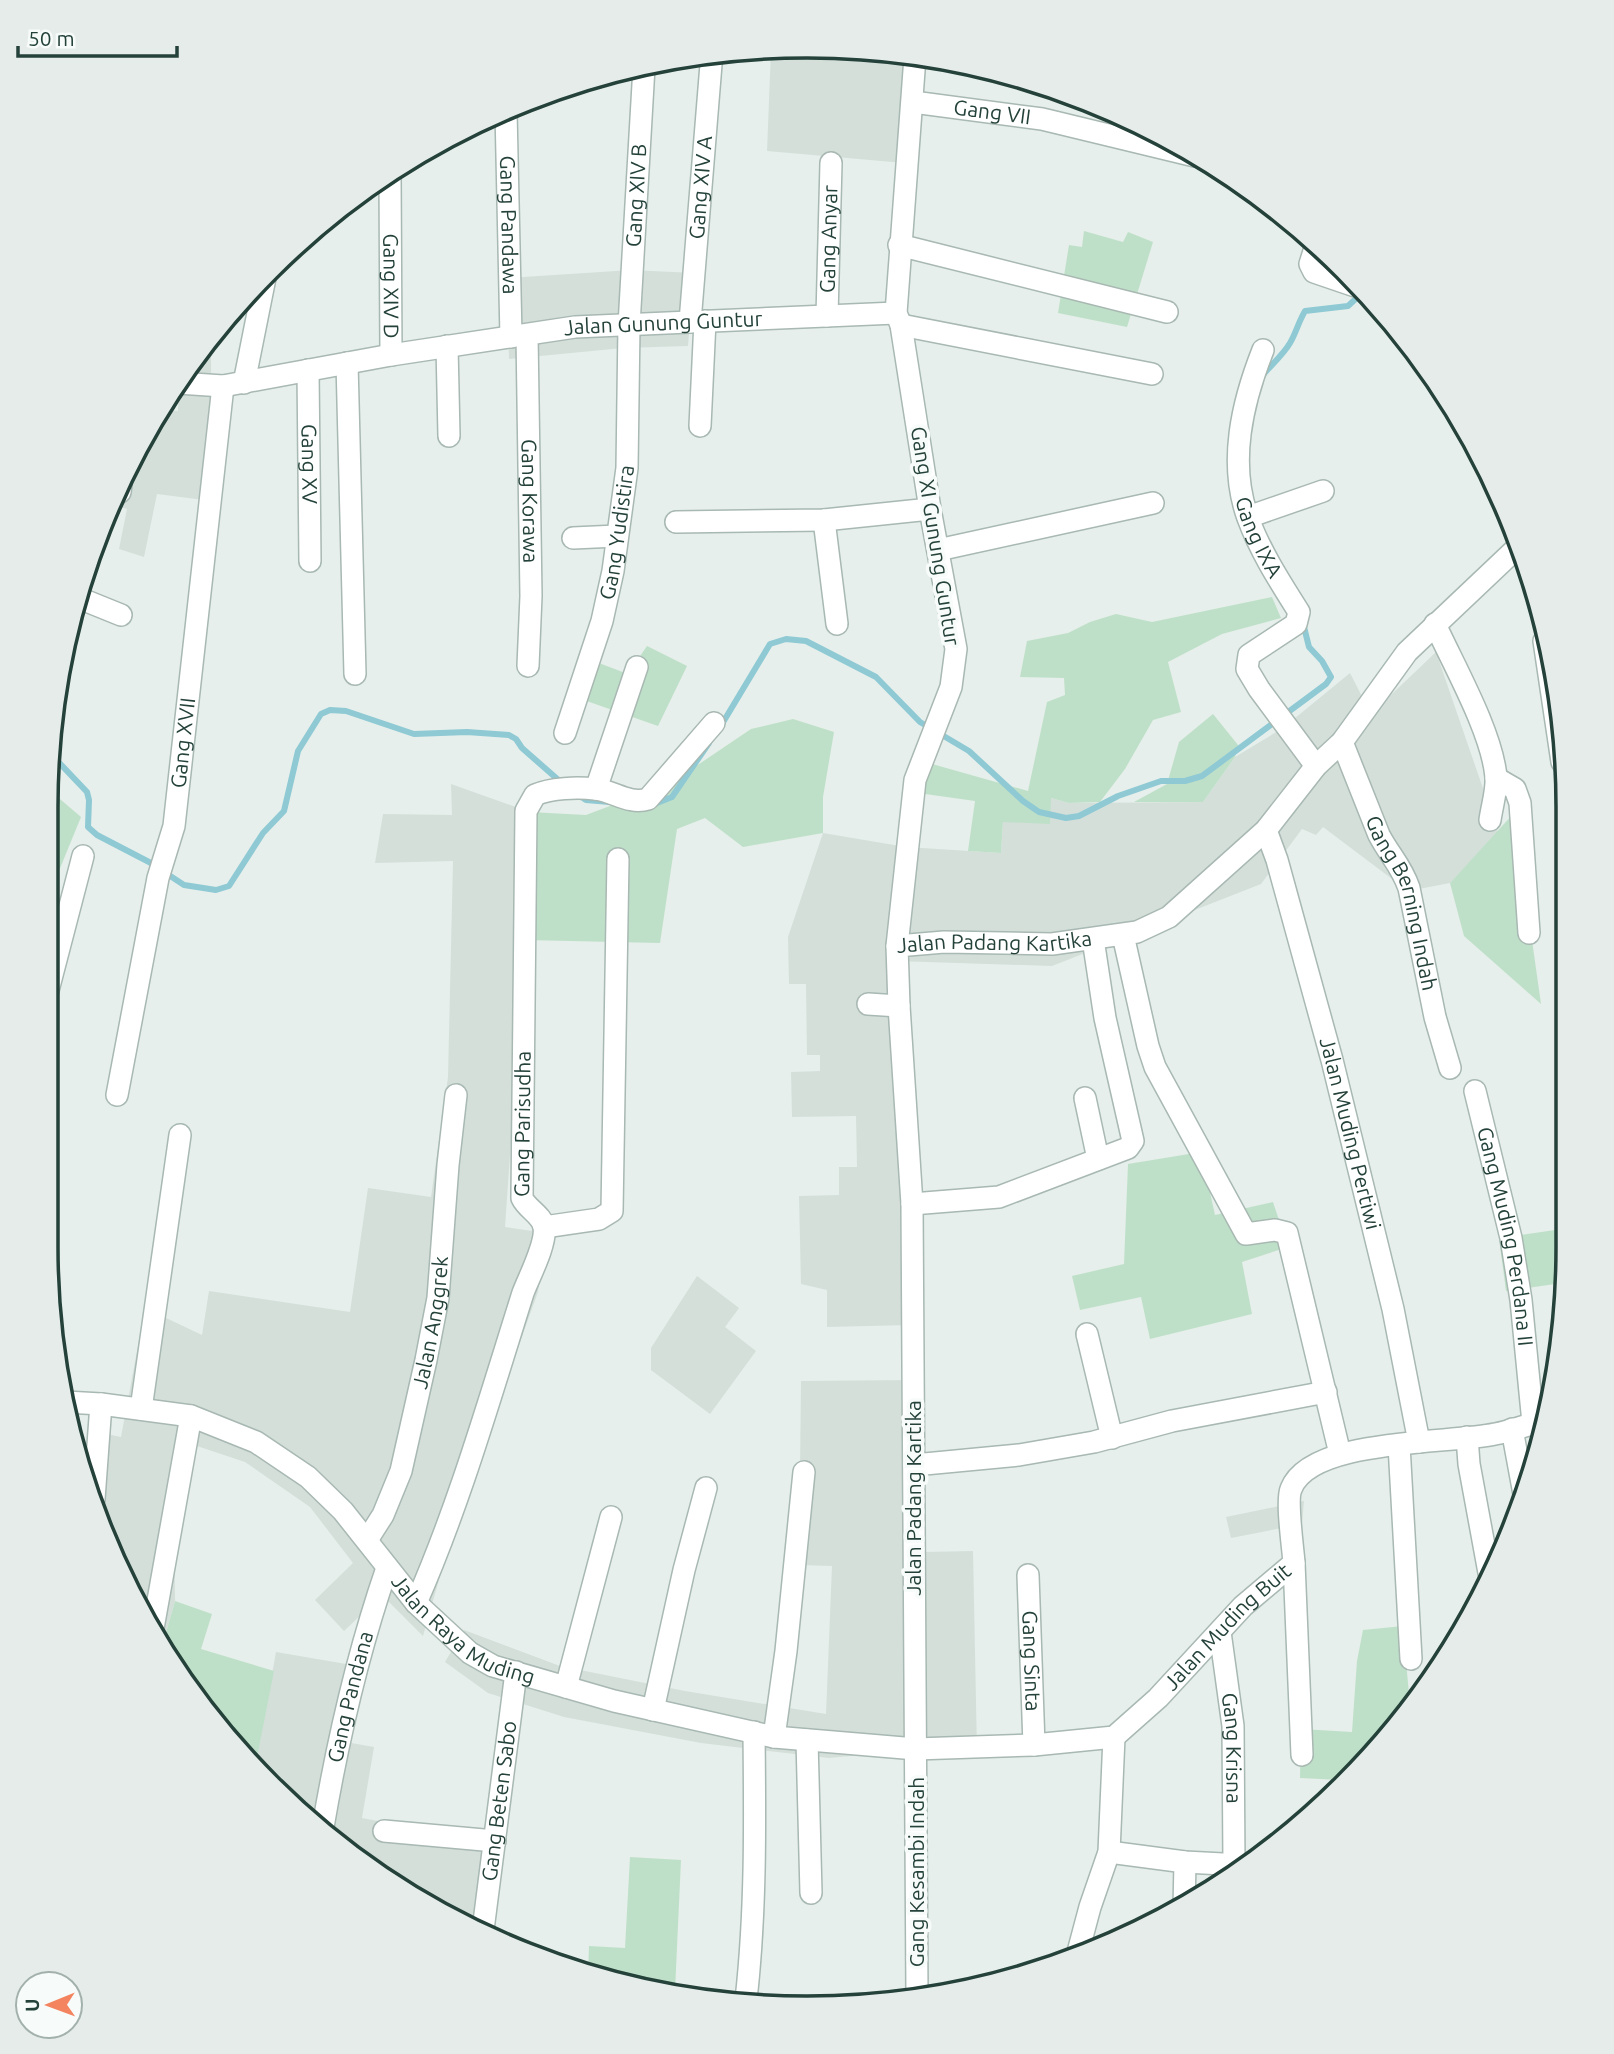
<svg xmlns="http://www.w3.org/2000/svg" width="1614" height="2054" font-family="Ubuntu,sans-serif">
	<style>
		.built { fill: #d4dfda }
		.green { fill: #bfe0c8 }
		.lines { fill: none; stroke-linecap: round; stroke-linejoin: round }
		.stream { stroke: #8ec9d4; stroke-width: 6 }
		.minor-casing { stroke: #a8b8b2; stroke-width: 24 }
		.minor { stroke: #fff; stroke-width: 21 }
		.labels { text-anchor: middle; stroke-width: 7; stroke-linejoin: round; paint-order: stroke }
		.street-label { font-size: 21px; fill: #24423a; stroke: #f7fbf9 }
		.rim { fill: none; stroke: #24423a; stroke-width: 3.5 }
	</style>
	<rect width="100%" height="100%" fill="#e6efeb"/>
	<g class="built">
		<polygon points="786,49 906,61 904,163 767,151 771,50"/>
		<polygon points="631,270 694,273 688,346 623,348 509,359 507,278"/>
		<polygon points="211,357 212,501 157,494 144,557 119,549 127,509 117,506 126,474 147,427 159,410 178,411 179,382 196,358"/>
		<polygon points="1436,652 1498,832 1450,883 1408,891 1323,827 1316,835 1302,829 1261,884 1052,966 896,961 910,1325 827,1327 827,1290 801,1284 799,1196 839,1195 839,1167 857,1167 856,1116 792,1117 791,1072 820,1071 820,1055 807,1055 806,984 789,984 788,937 823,833 906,847 1001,853 1003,822 1051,798 1069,803 1203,802 1235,757 1283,728 1350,673 1371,714"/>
		<polygon points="451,784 530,812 525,940 505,1227 546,1233 538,1292 456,1520 423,1636 382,1595 344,1631 315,1600 353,1563 310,1507 245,1462 191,1444 174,1501 175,1601 162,1647 148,1628 92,1494 97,1432 121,1437 145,1308 202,1335 209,1291 350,1312 368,1188 431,1197 448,1077 453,861 375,863 383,814 452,815"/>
		<polygon points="697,1276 739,1308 725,1327 756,1351 710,1414 651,1370 651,1348"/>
		<polygon points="913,1380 924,1552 973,1551 977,1752 925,1749 829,1758 701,1743 564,1717 488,1693 445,1662 464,1630 560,1666 685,1691 826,1714 832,1566 799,1565 801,1381"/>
		<polygon points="1304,1501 1302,1524 1231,1538 1226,1517"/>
		<polygon points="276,1652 352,1665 340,1741 374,1747 362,1818 482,1841 488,1932 427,1907 269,1786 255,1768"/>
	</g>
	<g class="green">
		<polygon points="1084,231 1123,242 1128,232 1153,242 1127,327 1058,313 1069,245 1082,247"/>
		<polygon points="1272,597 1281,618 1222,634 1168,662 1181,712 1153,720 1125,769 1100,802 1069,803 1051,798 1050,824 1003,822 1001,853 968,851 975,801 918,793 925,762 1028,791 1047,702 1065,695 1064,678 1020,677 1027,641 1068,633 1090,622 1116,614 1152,622"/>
		<polygon points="647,646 687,666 658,726 578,698 591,660 628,674"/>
		<polygon points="1213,714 1238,745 1235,757 1203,802 1134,802 1167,784 1179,742"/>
		<polygon points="793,719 834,732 823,797 823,833 743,847 705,818 677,829 660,943 525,940 530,812 586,815 671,783 751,729"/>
		<polygon points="47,788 81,817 47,900"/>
		<polygon points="1514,813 1541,1004 1464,936 1450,883"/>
		<polygon points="1201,1152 1215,1215 1273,1202 1288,1247 1242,1262 1252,1314 1150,1339 1141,1297 1080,1310 1072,1276 1124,1264 1128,1164"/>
		<polygon points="1555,1230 1562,1283 1506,1291 1499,1238"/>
		<polygon points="175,1601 212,1614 201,1649 274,1671 255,1768 162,1647"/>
		<polygon points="1403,1626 1410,1706 1339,1790 1340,1780 1300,1778 1301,1729 1352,1732 1357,1661 1363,1630"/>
		<polygon points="630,1857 681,1860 675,1991 610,1983 588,1973 589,1946 625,1948"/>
	</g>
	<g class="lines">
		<g class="stream">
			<path d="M1263 375C1271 365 1283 355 1290 343 1296 333 1298 323 1305 311L1348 306 1362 293"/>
			<polyline points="719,729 770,644 786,639 806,641 876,677 920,722 969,751 1023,801 1039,812 1066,818 1079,816 1118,796 1161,781 1185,781 1202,776 1326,684 1331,677 1322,661 1309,647 1303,623"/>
			<polyline points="48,751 87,792 89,800 88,827 97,835 149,862 184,885 216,890 229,886 263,833 284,811 298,751 321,714 330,710 346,711 414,734 467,732 509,735 516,739 522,748 563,784"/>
			<polyline points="577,794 586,800 610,802"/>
			<polyline points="652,805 672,797 709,743"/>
		</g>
		<defs>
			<g id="minor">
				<path id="s1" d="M913 102 1042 119 1195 156"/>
				<path id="s2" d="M506 111 511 337"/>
				<path id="s3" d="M390 174 391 355"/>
				<polyline points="899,245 1167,312"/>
				<polyline points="1316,245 1310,264 1314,272 1361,288"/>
				<path id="s4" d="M827 316 831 163"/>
				<path id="s5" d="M690 322 712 52"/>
				<polyline points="901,325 1152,374"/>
				<path id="s6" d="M527 335 531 596 528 666"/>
				<polyline points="447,346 449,436"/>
				<path id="s7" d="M1263 350C1242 403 1228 463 1248 518 1260 551 1280 582 1299 612L1296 624 1249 655 1247 669 1259 689 1316 766"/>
				<polyline points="347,363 355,674"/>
				<path id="s8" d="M308 370 310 561"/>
				<path id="s9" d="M178 383 223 386 391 355 575 327 896 313"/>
				<polyline points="244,383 266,273"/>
				<polyline points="700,426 705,321"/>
				<polyline points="120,492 121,484"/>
				<polyline points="1248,517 1323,491"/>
				<polyline points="824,520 837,624"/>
				<polyline points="676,522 824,520 930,509"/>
				<polyline points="573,538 617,536"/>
				<polyline points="938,550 1153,503"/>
				<polyline points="79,598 121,615"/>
				<path d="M1435 624C1454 666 1492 732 1496 777 1497 790 1492 806 1490 820"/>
				<polyline points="1544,641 1562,762"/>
				<path id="s10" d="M565 733 602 621 613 571 627 468 629 325 644 67"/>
				<path id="s11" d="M1342 742 1379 835C1390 856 1401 865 1409 888L1435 1017 1450 1068"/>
				<polyline points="1496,778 1515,789 1520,803 1529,933"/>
				<polyline points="596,789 637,667"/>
				<path id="s12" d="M1266 830 1277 860 1332 1060 1393 1309 1419 1442"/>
				<polyline points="1123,935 1148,1046 1155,1067 1246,1234 1275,1230 1287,1233 1340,1454"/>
				<polyline points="897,946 915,780 951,687 956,649 930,509 901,325 896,313 915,57"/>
				<polyline points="46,998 83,856"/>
				<polyline points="868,1004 899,1006"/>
				<path id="s13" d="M1475 1091 1511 1238 1521 1300 1533 1423"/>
				<path id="s14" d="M117 1095 158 878 174 826 223 386"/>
				<polyline points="1085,1098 1098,1159"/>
				<polyline points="912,1204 999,1197 1128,1148 1133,1141 1105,1018 1093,939"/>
				<polyline points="544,1227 599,1219 612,1211 618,859"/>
				<polyline points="1087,1334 1112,1438"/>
				<path id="s15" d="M66 1402 101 1404 191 1416 256 1442 308 1477 343 1511 416 1603 470 1653 493 1666 614 1701 774 1737 916 1749 1034 1745 1114 1737 1158 1698 1243 1606 1294 1563C1293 1548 1286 1501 1291 1489 1310 1438 1448 1444 1495 1434 1512 1431 1529 1424 1546 1420"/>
				<polyline points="141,1409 180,1135"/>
				<polyline points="1512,1429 1524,1494"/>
				<polyline points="1467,1437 1469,1464 1490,1578"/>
				<polyline points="1399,1445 1411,1659"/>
				<polyline points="914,1465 1019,1455 1094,1442 1172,1421 1326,1392"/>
				<polyline points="94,1499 101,1404"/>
				<path id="s16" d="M367 1540 383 1515 401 1471 426 1360 438 1298 448 1165 456 1095"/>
				<polyline points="1294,1563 1302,1755"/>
				<path id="s17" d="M1028 1575 1034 1745"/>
				<path id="s18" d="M416 1603C460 1503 490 1397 523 1293 529 1277 547 1243 544 1227 542 1215 527 1209 522 1198L526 811 535 795C551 788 577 787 595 789 614 791 629 805 648 799L714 723"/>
				<path id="s19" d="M1220 1632 1233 1726 1234 1864"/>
				<polyline points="152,1634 191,1416"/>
				<polyline points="566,1687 611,1517"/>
				<polyline points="653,1710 684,1570 706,1488"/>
				<polyline points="774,1737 786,1651 804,1472"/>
				<polyline points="807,1740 811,1893"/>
				<path id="s20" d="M323 1827C338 1739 358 1652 387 1568"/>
				<polyline points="384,1831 495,1841"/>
				<polyline points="1109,1852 1185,1862 1242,1865"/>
				<polyline points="1184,1908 1185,1862"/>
				<path id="s21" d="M483 1930 516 1672"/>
				<polyline points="1078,1952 1090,1907 1109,1852 1114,1737"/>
				<path id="s22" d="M917 1994 912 1204 899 1006 897 946 944 942 1052 944 1137 932 1169 917 1266 830 1316 766 1342 742 1407 652 1520 545"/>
				<path d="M746 2000C756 1911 755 1822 754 1732"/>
			</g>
		</defs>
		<use href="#minor" class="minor-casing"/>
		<use href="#minor" class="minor"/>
	</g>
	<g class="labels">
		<g class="street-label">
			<text dy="7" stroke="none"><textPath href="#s1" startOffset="80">Gang VII</textPath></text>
			<text dy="7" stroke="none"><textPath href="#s5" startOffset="135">Gang XIV A</textPath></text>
			<text dy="7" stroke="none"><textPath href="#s10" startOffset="546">Gang XIV B</textPath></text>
			<text dy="7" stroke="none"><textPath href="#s2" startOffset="114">Gang Pandawa</textPath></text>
			<text dy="7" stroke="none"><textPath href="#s4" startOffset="77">Gang Anyar</textPath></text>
			<text dy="7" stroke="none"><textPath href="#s3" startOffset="112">Gang XIV D</textPath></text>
			<text dy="7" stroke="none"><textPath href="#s9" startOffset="490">Jalan Gunung Guntur</textPath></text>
			<text dy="7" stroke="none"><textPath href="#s8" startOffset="94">Gang XV</textPath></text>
			<text dy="7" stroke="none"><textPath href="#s6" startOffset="166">Gang Korawa</textPath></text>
			<text dy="7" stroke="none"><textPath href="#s10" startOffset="208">Gang Yudistira</textPath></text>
			<text dy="7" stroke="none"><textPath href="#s7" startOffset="194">Gang IXA</textPath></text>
			<text transform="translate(935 536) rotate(81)" y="7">Gang XI Gunung Guntur</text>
			<text dy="7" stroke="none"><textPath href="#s14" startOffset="359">Gang XVII</textPath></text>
			<text dy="7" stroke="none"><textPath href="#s11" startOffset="173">Gang Berning Indah</textPath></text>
			<text dy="7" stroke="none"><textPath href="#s22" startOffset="1146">Jalan Padang Kartika</textPath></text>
			<text dy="7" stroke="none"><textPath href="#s18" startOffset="509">Gang Parisudha</textPath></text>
			<text dy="7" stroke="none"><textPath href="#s12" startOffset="315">Jalan Muding Pertiwi</textPath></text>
			<text dy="7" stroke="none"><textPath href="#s13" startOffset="149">Gang Muding Perdana II</textPath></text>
			<text dy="7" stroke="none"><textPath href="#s16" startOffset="229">Jalan Anggrek</textPath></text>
			<text transform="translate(914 1498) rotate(-90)" y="7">Jalan Padang Kartika</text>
			<text dy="7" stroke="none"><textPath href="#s15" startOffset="480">Jalan Raya Muding</textPath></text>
			<text dy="7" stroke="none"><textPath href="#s15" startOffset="1314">Jalan Muding Buit</textPath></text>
			<text dy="7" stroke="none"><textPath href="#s17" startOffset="86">Gang Sinta</textPath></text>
			<text dy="7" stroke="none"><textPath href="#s20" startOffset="133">Gang Pandana</textPath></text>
			<text dy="7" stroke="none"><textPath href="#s19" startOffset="117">Gang Krisna</textPath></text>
			<text dy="7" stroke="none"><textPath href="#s21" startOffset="130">Gang Beten Sabo</textPath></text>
			<text transform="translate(917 1872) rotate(-90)" y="7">Gang Kesambi Indah</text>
		</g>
	</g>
	<path d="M0 0H1614V2054H0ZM807 58H807A749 749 0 0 1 1556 807V1247A749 749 0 0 1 807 1996H807A749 749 0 0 1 58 1247V807A749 749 0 0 1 807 58Z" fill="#e6ecea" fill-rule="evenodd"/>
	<path class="rim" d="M807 58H807A749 749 0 0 1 1556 807V1247A749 749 0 0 1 807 1996H807A749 749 0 0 1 58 1247V807A749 749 0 0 1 807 58Z"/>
	<g transform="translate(49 2005) rotate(269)"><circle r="33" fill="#f7fbf9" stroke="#a3b1ad" stroke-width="2"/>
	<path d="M0-5L12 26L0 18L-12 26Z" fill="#f4845f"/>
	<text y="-10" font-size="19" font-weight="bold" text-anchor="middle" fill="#24423a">U</text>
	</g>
	<path d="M18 46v10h159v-10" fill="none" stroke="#24423a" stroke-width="3.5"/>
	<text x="28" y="46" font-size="21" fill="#24423a" stroke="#f7fbf9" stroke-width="5" paint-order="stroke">50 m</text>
</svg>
